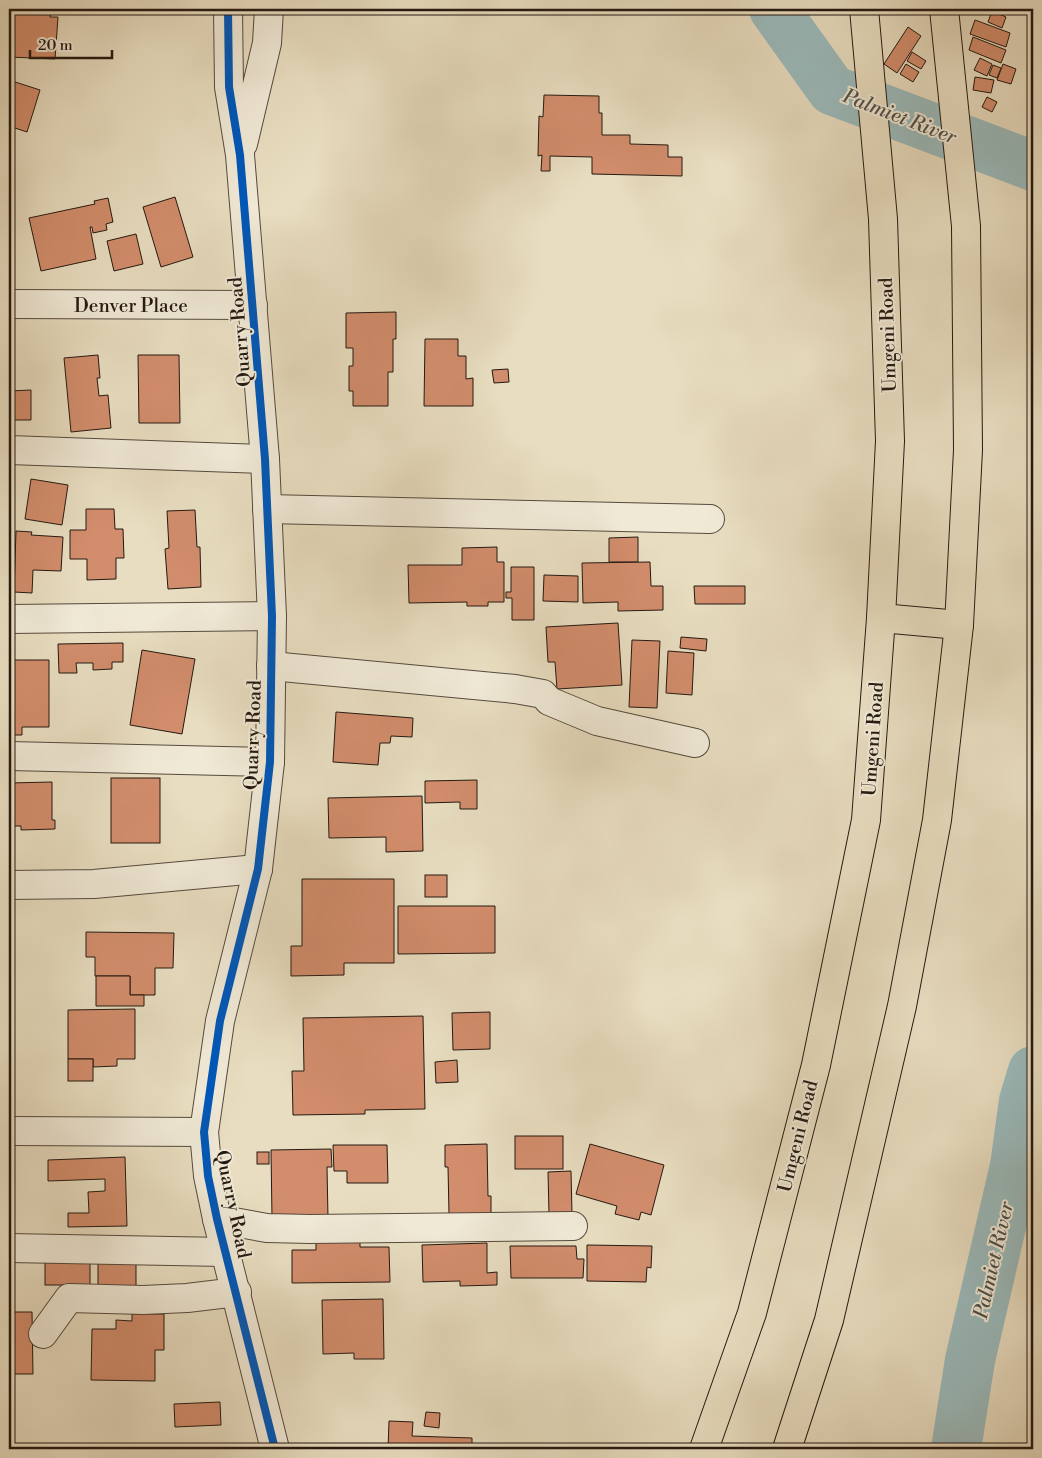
<svg xmlns="http://www.w3.org/2000/svg" width="1042" height="1458" font-family="'Libre Bodoni',serif">
	<style>
		.lines { fill: none; stroke-linecap: round; stroke-linejoin: round }
		.river { stroke: #9bbabb; stroke-width: 50 }
		.building { fill: #d28d6c; stroke: #241911 }
		.minor-casing { stroke: #554a3d; stroke-width: 30 }
		.highway-casing { stroke: #241911; stroke-width: 30 }
		.minor { stroke: #f0e9d6; stroke-width: 28 }
		.highway { stroke: #e8ddc0; stroke-width: 28 }
		.cycleway-casing { stroke: #f0e9d6; stroke-width: 11 }
		.cycleway { stroke: #0057b8; stroke-width: 8 }
		.labels { text-anchor: middle; stroke-width: 4; stroke-linejoin: round; paint-order: stroke }
		.street-label { font-size: 19px; fill: #241911; stroke: #f0e9d6 }
		.water-label { font-size: 20px; font-style: italic; fill: #4e514c; stroke: #f0e9d6 }
	</style>
	<rect width="100%" height="100%" fill="#e8ddc0"/>
	<filter id="stains"><feTurbulence type="fractalNoise" baseFrequency=".004" numOctaves="4"/><feColorMatrix values="0 0 0 0 .2 0 0 0 0 .09 0 0 0 0 .02 0 0 0 .5 -.17"/></filter>
	<radialGradient id="worn" r=".72"><stop offset=".6" stop-color="#630" stop-opacity="0"/><stop offset="1" stop-color="#630" stop-opacity=".3"/></radialGradient>
	<g class="lines">
		<g class="river">
			<polyline points="774,9 832,90 1033,166"/>
			<polyline points="956,1449 970,1360 1015,1166 1024,1101 1033,1071"/>
		</g>
	</g>
	<g class="building">
		<polygon points="9,9 51,9 50,17 58,17 55,59 9,57"/>
		<polygon points="992,11 1006,17 1002,28 988,22"/>
		<polygon points="975,20 1010,33 1006,47 970,34"/>
		<polygon points="908,27 921,36 897,73 884,64"/>
		<polygon points="973,37 1006,50 1001,63 969,50"/>
		<polygon points="912,52 926,61 921,69 907,61"/>
		<polygon points="980,58 992,64 987,76 974,70"/>
		<polygon points="906,64 919,72 913,82 900,74"/>
		<polygon points="1003,64 1016,69 1011,84 997,80"/>
		<polygon points="993,65 1001,68 997,78 989,75"/>
		<polygon points="975,77 994,80 991,93 973,90"/>
		<polygon points="9,80 40,90 27,132 9,126"/>
		<polygon points="544,95 599,96 599,113 602,113 602,135 630,135 630,144 668,145 668,157 682,157 682,176 592,174 592,157 550,156 550,171 541,171 542,155 538,156 539,116 543,117"/>
		<polygon points="987,97 997,102 992,112 982,107"/>
		<polygon points="175,197 193,257 161,267 143,207"/>
		<polygon points="108,198 113,222 106,224 107,230 93,233 92,227 90,227 96,259 41,271 29,218 95,204 94,201"/>
		<polygon points="136,234 143,264 114,271 107,241"/>
		<polygon points="396,312 396,339 393,339 393,372 388,372 388,406 353,406 353,391 349,391 349,366 353,366 353,348 346,348 346,313"/>
		<polygon points="425,339 458,339 458,356 466,356 466,379 473,378 473,406 424,406"/>
		<polygon points="98,355 100,378 97,378 99,396 108,395 111,428 71,432 64,358"/>
		<polygon points="138,355 179,355 180,423 139,423"/>
		<polygon points="508,369 509,382 494,383 492,370"/>
		<polygon points="31,390 31,420 9,420 9,391"/>
		<polygon points="31,479 68,485 62,525 25,519"/>
		<polygon points="86,509 114,509 115,529 123,529 124,558 116,558 116,579 87,580 87,559 70,559 70,530 86,530"/>
		<polygon points="195,510 197,547 200,547 201,587 168,589 165,549 169,548 167,511"/>
		<polygon points="16,531 32,532 31,535 63,537 61,571 33,570 32,593 14,592"/>
		<polygon points="638,537 638,562 609,562 609,538"/>
		<polygon points="497,547 497,562 504,562 504,602 488,602 488,606 467,606 467,602 409,603 408,565 462,565 462,548"/>
		<polygon points="650,562 651,586 663,586 663,610 618,611 618,602 583,603 582,563"/>
		<polygon points="511,567 534,567 534,620 512,620 512,598 506,598 506,592 511,592"/>
		<polygon points="544,575 578,576 578,602 543,601"/>
		<polygon points="694,586 745,586 745,604 695,604"/>
		<polygon points="618,623 622,685 557,689 555,662 548,662 546,627"/>
		<polygon points="681,637 707,639 706,651 680,648"/>
		<polygon points="632,640 660,641 657,708 629,707"/>
		<polygon points="123,643 123,662 112,662 112,669 93,670 93,663 76,663 77,673 59,673 58,644"/>
		<polygon points="142,650 195,659 182,734 130,725"/>
		<polygon points="668,651 694,653 692,695 666,693"/>
		<polygon points="9,660 49,660 49,727 22,727 22,735 9,735"/>
		<polygon points="336,712 413,718 412,737 391,736 390,743 380,743 378,765 333,762"/>
		<rect x="111" y="778" width="49" height="65"/>
		<polygon points="477,780 477,809 460,809 460,802 425,803 425,781"/>
		<polygon points="52,782 52,820 55,820 55,829 21,830 21,826 9,826 9,783"/>
		<polygon points="422,796 423,851 386,852 386,837 329,838 328,798"/>
		<rect x="425" y="875" width="22" height="22"/>
		<polygon points="302,879 394,879 394,963 344,963 344,975 291,976 291,946 302,946"/>
		<polygon points="398,906 495,906 495,953 398,954"/>
		<polygon points="86,932 174,933 173,968 155,968 155,995 130,995 130,976 95,976 95,957 86,957"/>
		<polygon points="96,976 130,976 130,995 144,995 144,1006 96,1006"/>
		<polygon points="135,1009 135,1059 117,1059 117,1066 93,1067 93,1059 68,1059 68,1010"/>
		<polygon points="490,1012 490,1049 453,1050 452,1013"/>
		<polygon points="423,1016 425,1109 365,1110 365,1114 293,1115 292,1071 304,1071 303,1018"/>
		<polygon points="9,1037 13,1037 9,1068 13,1069 10,1093"/>
		<rect x="68" y="1059" width="25" height="22"/>
		<polygon points="457,1060 458,1082 436,1083 435,1062"/>
		<rect x="515" y="1136" width="48" height="33"/>
		<polygon points="487,1144 488,1196 491,1196 491,1214 449,1214 448,1167 445,1167 445,1145"/>
		<polygon points="590,1144 664,1165 651,1215 641,1212 639,1220 615,1214 617,1206 576,1194"/>
		<polygon points="333,1145 387,1145 388,1183 347,1183 347,1171 334,1171"/>
		<polygon points="331,1149 332,1167 327,1167 328,1218 272,1218 271,1150"/>
		<rect x="257" y="1152" width="12" height="12"/>
		<polygon points="125,1157 127,1226 68,1227 68,1213 89,1213 88,1192 105,1191 105,1179 48,1181 48,1160"/>
		<polygon points="571,1171 572,1214 549,1214 548,1172"/>
		<polygon points="360,1236 360,1247 389,1247 390,1282 292,1283 292,1250 316,1250 316,1237"/>
		<polygon points="487,1243 487,1273 497,1272 497,1285 460,1286 460,1281 423,1282 422,1245"/>
		<polygon points="587,1245 652,1246 651,1268 647,1267 646,1282 587,1281"/>
		<polygon points="510,1246 576,1246 577,1259 584,1259 583,1278 511,1278"/>
		<rect x="45" y="1255" width="45" height="30"/>
		<polygon points="98,1258 136,1258 136,1288 98,1289"/>
		<polygon points="383,1299 384,1359 354,1359 354,1353 323,1354 322,1300"/>
		<polygon points="9,1312 32,1312 33,1374 9,1374"/>
		<polygon points="132,1314 164,1314 164,1350 155,1350 155,1381 91,1380 92,1329 116,1329 116,1320 132,1321"/>
		<polygon points="220,1402 221,1425 175,1427 174,1404"/>
		<polygon points="426,1412 440,1413 439,1428 424,1426"/>
		<polygon points="389,1421 413,1422 412,1436 472,1438 472,1449 388,1449"/>
	</g>
	<g class="lines">
		<defs>
			<g id="minor">
				<polyline points="228,9 229,87 240,155 265,459 272,616 270,762 258,869 220,1021 204,1132 208,1176 217,1219 275,1449"/>
				<polyline points="243,144 267,43 269,9"/>
				<polyline points="9,304 253,305"/>
				<polyline points="9,450 265,459"/>
				<polyline points="267,509 710,519"/>
				<polyline points="9,619 272,616"/>
				<polyline points="271,666 515,689 543,694 549,701 597,721 695,743"/>
				<polyline points="9,756 270,762"/>
				<polyline points="9,885 94,884 258,869"/>
				<polyline points="9,1131 204,1132"/>
				<polyline points="217,1219 267,1228 310,1229 573,1226"/>
				<polyline points="9,1248 225,1252"/>
				<polyline points="43,1334 69,1298 143,1300 187,1298 237,1292"/>
			</g>
			<g id="highway">
				<polyline points="881,618 959,625"/>
				<polyline points="704,1449 752,1313 816,1065 866,820 881,618 890,441 883,219 864,9"/>
				<polyline points="787,1449 829,1320 902,1006 937,820 959,625 968,450 966,226 944,9"/>
			</g>
		</defs>
		<use href="#minor" class="minor-casing"/>
		<use href="#highway" class="highway-casing"/>
		<use href="#minor" class="minor"/>
		<use href="#highway" class="highway"/>
		<defs>
			<polyline id="cycleway" points="228,9 229,87 240,155 265,459 272,616 270,762 258,869 220,1021 204,1132 208,1176 217,1219 275,1449"/>
		</defs>
		<use href="#cycleway" class="cycleway-casing"/>
		<use href="#cycleway" class="cycleway"/>
	</g>
	<g class="labels">
		<g class="street-label">
			<text x="131" y="312">Denver Place</text>
			<text transform="translate(239 332) rotate(-95)" y="7">Quarry Road</text>
			<text transform="translate(887 335) rotate(-92)" y="7">Umgeni Road</text>
			<text transform="translate(252 735) rotate(-88)" y="7">Quarry Road</text>
			<text transform="translate(872 739) rotate(-86)" y="7">Umgeni Road</text>
			<text transform="translate(797 1136) rotate(-76)" y="7">Umgeni Road</text>
			<text transform="translate(234 1204) rotate(78)" y="7">Quarry Road</text>
		</g>
		<g class="water-label">
			<text transform="translate(900 116) rotate(21)" y="7">Palmiet River</text>
			<text transform="translate(993 1260) rotate(-77)" y="7">Palmiet River</text>
		</g>
	</g>
	<rect width="1042" height="1458" fill="none" stroke="#e8ddc0" stroke-width="30"/>
	<rect x="10" y="10" width="1022" height="1438" fill="none" stroke="#241911" stroke-width="2.5"/>
	<rect x="15" y="15" width="1012" height="1428" fill="none" stroke="#241911"/>
	<path d="M30 50v8h82v-8" fill="none" stroke="#241911" stroke-width="2.5"/>
	<text x="38" y="50" font-size="15" fill="#241911" stroke="#f0e9d6" stroke-width="4" paint-order="stroke">20 m</text>
	<rect width="100%" height="100%" filter="url(#stains)"/>
	<rect width="100%" height="100%" fill="url(#worn)"/>
</svg>
